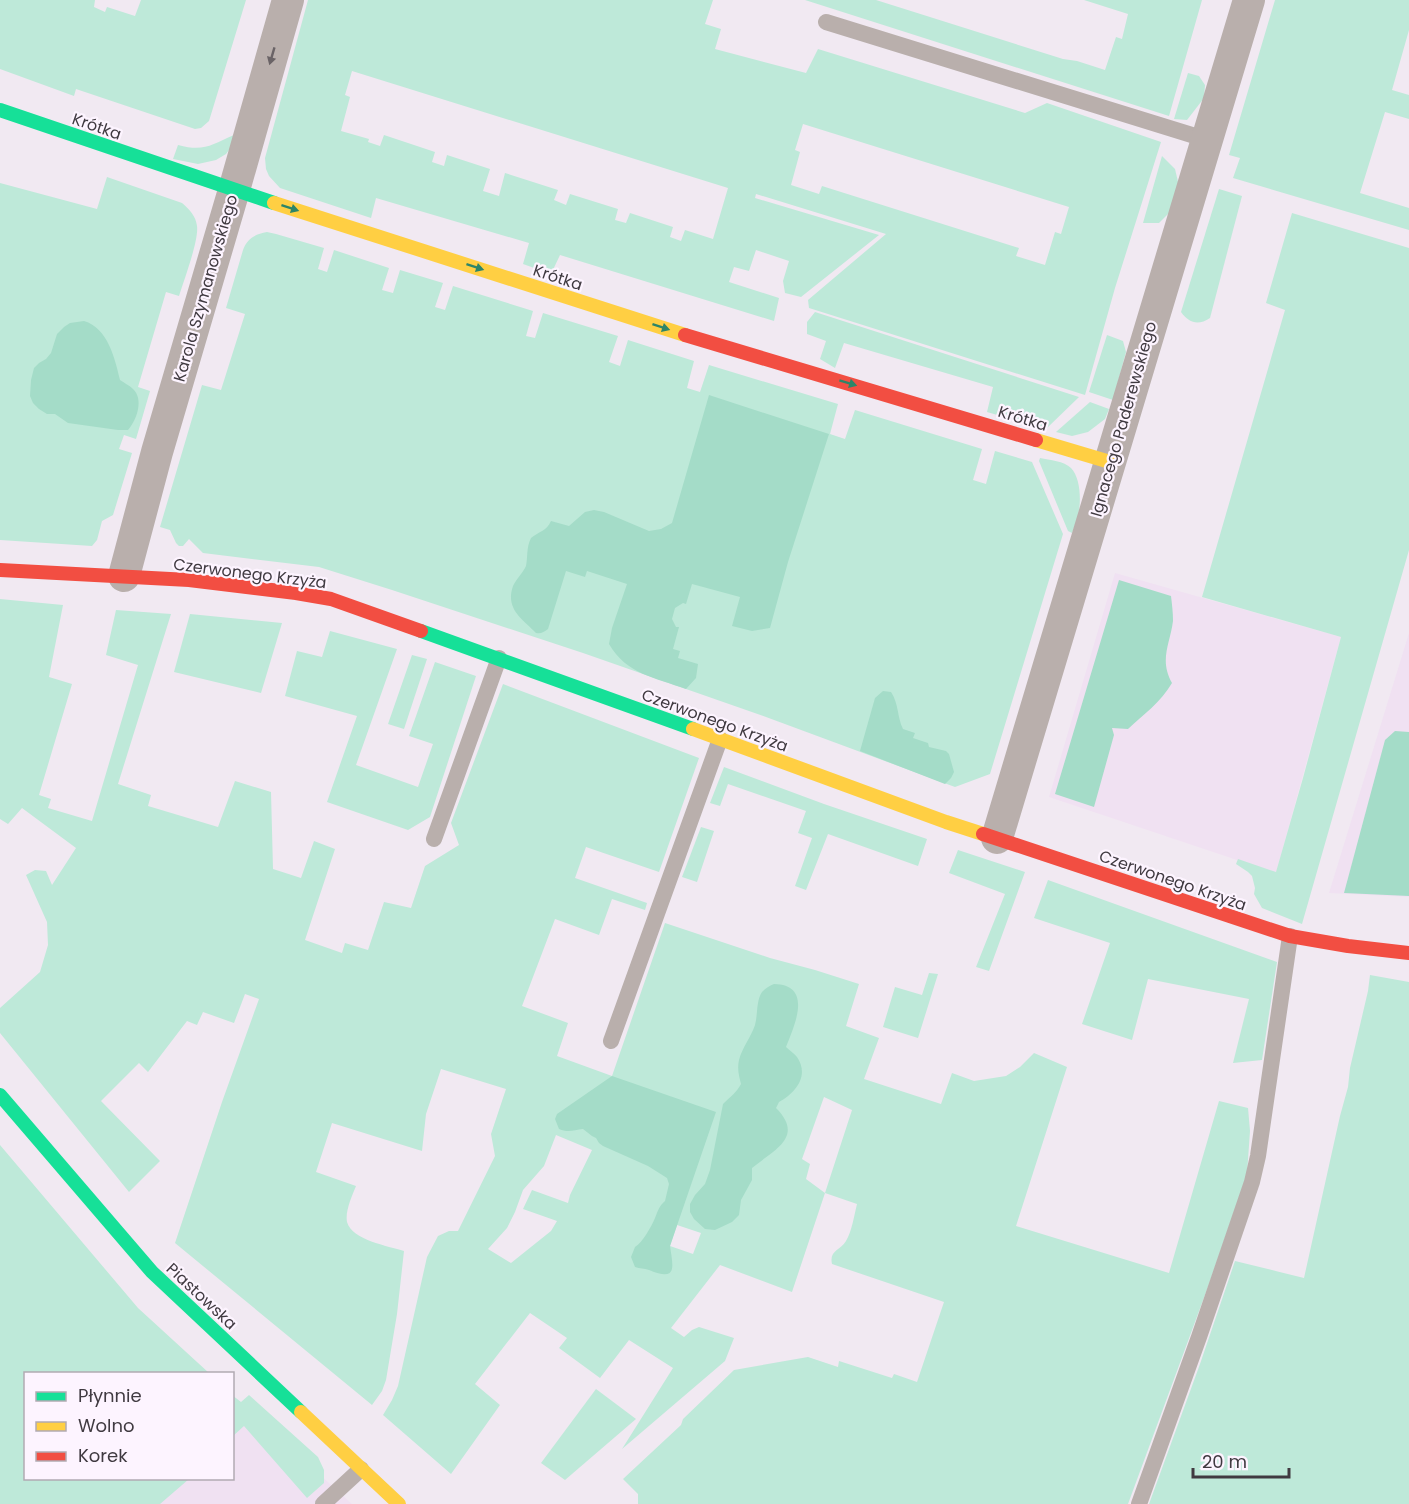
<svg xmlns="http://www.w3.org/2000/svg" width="1409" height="1504" font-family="Poppins,sans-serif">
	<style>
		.built { fill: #f0e1f2 }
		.green { fill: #bee9d9; fill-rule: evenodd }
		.forest { fill: #a4dcc8 }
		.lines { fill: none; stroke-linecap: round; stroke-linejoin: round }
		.lane { stroke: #b9afac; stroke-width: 16 }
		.street { stroke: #b9afac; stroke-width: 32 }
		.fast { stroke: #16e098; stroke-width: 14 }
		.slow { stroke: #ffcf43; stroke-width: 14 }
		.jam { stroke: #f24e42; stroke-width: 14 }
		.oneway { fill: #6a6366 }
		.oneway2 { fill: #2d8568 }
		.labels { text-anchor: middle; stroke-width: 4.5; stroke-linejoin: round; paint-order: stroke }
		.street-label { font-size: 16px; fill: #403a41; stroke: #fdf4ff }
	</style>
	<rect width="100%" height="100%" fill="#f1e9f2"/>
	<g class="built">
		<polygon points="1115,573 1341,637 1276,873 1049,797"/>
		<polygon points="1409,633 1409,897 1329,893"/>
		<polygon points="241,1403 352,1504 128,1504 156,1479 232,1478 233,1411"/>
	</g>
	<g class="green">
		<polygon points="0,0 95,0 94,7 105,12 107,7 135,16 141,0 246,0 209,121 201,128 195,129 76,89 74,96 0,69"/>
		<path d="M308 0H713L705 24 721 29 715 49 806 73 818 49 1025 113 1047 103 1161 142 1115 288 1085 395 809 308 808 300 886 234 756 194 755 198 879 235 801 297 785 293 783 281 789 261 756 250 749 271 734 267 729 282 779 298 774 321 560 255 551 274 523 264 529 243 376 198 371 218 280 188 269 176 266 169 265 158ZM352 71 728 188 713 239 685 230 681 241 670 237 673 227 630 213 626 223 615 220 618 209 570 194 566 205 554 200 558 190 505 173 499 196 483 191 490 169 447 155 444 166 432 162 435 152 384 135 380 146 368 142 369 139 341 131 350 97 345 95ZM803 124 1069 207 1061 234 1055 232 1045 265 1016 256 1019 248 822 186 819 194 791 185 800 152 795 150Z"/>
		<polygon points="805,0 876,0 1063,59 1077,61 1105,70 1116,37 1122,39 1128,14 1084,0 1202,0 1169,116"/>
		<polygon points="1275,0 1409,0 1409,30 1392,90 1409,95 1409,119 1385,112 1360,193 1409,208 1409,230 1233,178 1240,158 1229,155"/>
		<polygon points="1188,73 1199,76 1205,85 1204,98 1187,120 1174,119"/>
		<path d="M234 135 232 146 226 154 216 160 198 164 173 159 178 145C204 152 211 145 234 135Z"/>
		<polygon points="1162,156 1175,169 1179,186 1170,212 1159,223 1143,223"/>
		<path d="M107 177 182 203C189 209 196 216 197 226 199 240 184 280 179 296L166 292 138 387 150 391 136 439 124 435 119 449 132 453 113 515 102 521 97 540 92 546 0 540V183L97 209Z"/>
		<path d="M1219 189 1242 196 1210 318C1198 326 1189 323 1181 312Z"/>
		<polygon points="1292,213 1409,248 1409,550 1302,924 1262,908 1254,894 1255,888 1252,876 1248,872 1236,864 1238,859 1276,872 1303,778 1341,637 1202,597 1285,310 1266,303"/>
		<path d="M267 232 276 234 324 248 318 269 327 272 334 250 389 268 382 290 393 293 400 270 443 283 435 307 445 310 453 286 533 311 526 336 535 338 543 313 618 336 609 362 620 366 628 340 694 361 687 388 700 392 709 365 838 404 830 434 845 439 855 410 982 449 973 480 986 484 995 451 1032 462 1063 534 990 774 955 787 766 717 583 653 392 590 319 567 203 553 189 539 183 546H179L176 543 170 530 160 527 202 385 221 390 245 314 226 308 243 250C247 239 255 234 267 232Z"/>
		<polygon points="815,312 1079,397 1046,429 987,412 993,387 844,343 835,368 820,359 826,341 807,334 807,322"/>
		<polygon points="1107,335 1123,341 1126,352 1113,400 1089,392"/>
		<polygon points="1090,402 1109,409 1105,419 1088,432 1072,436 1056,432"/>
		<path d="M1040 458C1050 460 1064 461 1071 468 1080 477 1081 498 1079 510 1078 518 1075 525 1072 533L1068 531 1039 461Z"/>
		<path d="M0 599 63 605 49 677 72 684 39 795 51 799 48 808 92 821 138 665 106 655 116 610 171 614 118 784 151 795 148 806 218 827 235 781 271 792 273 869 301 878 314 841 335 849 305 940 342 953 345 943 368 950 384 902 411 908 425 866 459 845 451 823 503 684 699 758 659 872 586 847 575 878 647 903 645 910 612 899 599 935 555 919 522 1006 568 1023 557 1056 612 1076 665 923 770 958 815 970 859 984 846 1026 879 1038 864 1079 941 1104 952 1073 974 1081 1006 1076 1020 1067 1034 1053 1067 1067 1016 1226 1169 1273 1219 1101 1248 1108 1250 1131 1247 1174 1209 1284 1128 1504H638V1494L623 1479 681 1425 683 1419 734 1370 808 1357 838 1367 839 1361 892 1378 894 1374 917 1382 944 1302 832 1264C829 1250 840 1251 846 1241 852 1231 854 1216 857 1204L825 1193 792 1292 720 1265 671 1328 684 1337 692 1330 699 1327 734 1338 725 1361 622 1449 673 1368 629 1340 600 1378 559 1348 567 1338 530 1313 475 1384 500 1405 451 1474 383 1415 392 1400 398 1386 427 1257 438 1236 449 1231H458L495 1156 491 1134 506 1089 441 1069 426 1114 422 1151 332 1123 316 1172 356 1186C352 1196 345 1211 347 1222 352 1240 388 1246 404 1251L397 1314 386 1380 382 1391 372 1405 175 1243 222 1102 259 999 245 994 234 1023 203 1012 197 1025 187 1021 148 1072 139 1063 101 1101 160 1161 129 1192 0 1033V1008L40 972 48 945 47 922 26 875 35 870 46 871 52 885 76 848 22 808 8 824 0 819ZM824 1097 852 1110 825 1193 806 1179 810 1164 802 1159ZM556 1135 592 1150 570 1195 568 1203 532 1190 523 1209 557 1221 551 1231 511 1263 488 1249 507 1228 515 1212 523 1190 544 1166ZM677 1225 701 1233 693 1254 670 1246Z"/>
		<polygon points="190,614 282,623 261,693 174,672"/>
		<polygon points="330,631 397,649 356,765 418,787 433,744 409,736 435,662 476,676 430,817 408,830 327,802 357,716 285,696 297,651 322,657"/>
		<polygon points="412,655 427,659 404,729 388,724"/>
		<polygon points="724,767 824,804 927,839 918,866 828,834 806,890 795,886 812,838 798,833 806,811 728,784 720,806 710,803"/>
		<polygon points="701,827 714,831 697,882 682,877"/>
		<polygon points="958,850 1025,872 989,971 976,967 1005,894 949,873"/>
		<polygon points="1048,880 1277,962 1262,1060 1233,1063 1249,999 1148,979 1132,1040 1082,1024 1110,943 1034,918"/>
		<polygon points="929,973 938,974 918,1038 883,1027 895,987 922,995"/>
		<polygon points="1370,975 1409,982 1409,1504 1149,1504 1200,1364 1235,1261 1304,1278 1340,1116 1348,1087 1350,1068 1368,991"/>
		<polygon points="0,1145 138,1308 209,1373 26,1374 26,1478 189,1479 160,1504 0,1504"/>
		<polygon points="596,1389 636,1419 565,1480 541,1463"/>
		<polygon points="232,1395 241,1402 249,1395 318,1457 324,1470 324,1483 307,1498 244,1426 233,1436"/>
	</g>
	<g class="forest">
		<path d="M84 321C108 328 115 359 120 380 124 383 129 385 133 389 144 399 137 420 128 430H118L68 423 55 414H47L39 409 33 403 30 396 31 380 34 368 39 363 46 359 51 353 57 334 64 327 70 323Z"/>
		<path d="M709 395 829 434 788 562 770 628 752 631 732 626 740 597 692 584 686 604 683 603 675 608 672 619 676 627H679L673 649 680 651 678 658 698 664 696 678 686 689C656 678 626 674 609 644L612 628 627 584 587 571 585 577 566 571 548 629C544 632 541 634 536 633 522 619 505 609 513 586 516 579 523 573 526 566 528 557 526 548 531 538 538 532 547 531 551 521L569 526 585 512 594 510 604 512 649 531 661 529 672 523Z"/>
		<path d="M1119 580 1171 596C1172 604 1173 613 1173 621 1170 644 1159 660 1172 683 1161 702 1143 715 1128 729L1112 728 1114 735 1094 807 1055 794Z"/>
		<path d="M883 691 891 692C899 704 897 717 903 729L915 733 913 738 928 743 929 747 946 751 949 754 954 772 951 778 945 784 860 751 875 698Z"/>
		<polygon points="1395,731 1409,732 1409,896 1344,893 1385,740"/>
		<path d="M774 984C814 985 794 1026 786 1047 789 1050 794 1053 797 1057 810 1076 795 1093 779 1102L776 1108C805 1137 774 1150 752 1168V1180L741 1200 739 1215 732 1222 715 1230 705 1229 694 1219 690 1212V1204L695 1195 705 1184 710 1170 723 1104C730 1097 737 1092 741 1084 739 1076 737 1069 739 1060 742 1048 751 1037 755 1025 758 1014 756 1001 762 992 766 988 769 986 774 984Z"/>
		<path d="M612 1076 716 1112 670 1246C673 1267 678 1282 649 1270 644 1268 640 1269 635 1267L631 1257 635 1247C643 1242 651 1227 655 1218 658 1211 659 1206 665 1201L669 1184 667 1178 648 1166 603 1146 599 1143 596 1138 592 1136 583 1129C574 1130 568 1133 559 1129L555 1119 557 1114Z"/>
	</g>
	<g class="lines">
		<g class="lane">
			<polyline points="826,22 1208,140"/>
			<polyline points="434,839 499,658"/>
			<polyline points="611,1041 720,739"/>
			<polyline points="323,1504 361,1469"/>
			<polyline points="1139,1504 1199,1337 1252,1182 1258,1156 1290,936"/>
		</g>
		<g class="street">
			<polyline points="124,576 157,452 234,190 288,0"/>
			<polyline points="997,838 1249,0"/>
		</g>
		<g class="fast">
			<polyline points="0,110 274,203"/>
			<polyline points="421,631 693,729"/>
			<polyline points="0,1095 152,1272 301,1412"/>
		</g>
		<g class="slow">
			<polyline points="274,203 685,335"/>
			<polyline points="1036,440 1110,462"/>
			<polyline points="693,729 946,822 983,834"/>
			<polyline points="301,1412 399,1504"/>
		</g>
		<g class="jam">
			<polyline points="685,335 1036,440"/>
			<polyline points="0,570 189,580 296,593 331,599 421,631"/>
			<polyline points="983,834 1290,936 1348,946 1409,953"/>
		</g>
	</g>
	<defs><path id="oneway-solid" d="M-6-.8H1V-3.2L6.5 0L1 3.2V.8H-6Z" transform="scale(1.5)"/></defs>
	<use class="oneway" href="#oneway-solid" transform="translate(272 56) rotate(106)"/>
	<g class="oneway2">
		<use href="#oneway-solid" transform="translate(290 208) rotate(18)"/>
		<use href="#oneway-solid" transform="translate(475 267) rotate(18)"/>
		<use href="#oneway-solid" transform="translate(661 327) rotate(18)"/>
		<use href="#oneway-solid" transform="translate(848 383) rotate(17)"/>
	</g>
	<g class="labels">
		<g class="street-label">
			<text transform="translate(97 126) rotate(19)" y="6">Krótka</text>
			<text transform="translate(558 277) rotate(18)" y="6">Krótka</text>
			<text transform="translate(205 288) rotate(-74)" y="6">Karola Szymanowskiego</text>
			<text transform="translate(1023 418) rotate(17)" y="6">Krótka</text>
			<text transform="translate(1123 419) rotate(-74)" y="6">Ignacego Paderewskiego</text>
			<text transform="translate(250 573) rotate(7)" y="6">Czerwonego Krzyża</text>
			<text transform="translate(715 720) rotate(20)" y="6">Czerwonego Krzyża</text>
			<text transform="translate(1173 880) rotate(19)" y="6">Czerwonego Krzyża</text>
			<text transform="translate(202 1296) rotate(43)" y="6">Piastowska</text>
		</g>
	</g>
	<rect x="24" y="1372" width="210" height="108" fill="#fdf4ff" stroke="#b1aab3" stroke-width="1.5"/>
	<rect x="36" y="1392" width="30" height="9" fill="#16e098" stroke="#b1aab3" stroke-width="1.5"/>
	<text x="78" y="1402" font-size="18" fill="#403a41">Płynnie</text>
	<rect x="36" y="1422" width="30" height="9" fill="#ffcf43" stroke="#b1aab3" stroke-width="1.5"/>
	<text x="78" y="1432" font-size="18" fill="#403a41">Wolno</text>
	<rect x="36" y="1452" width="30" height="9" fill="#f24e42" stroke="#b1aab3" stroke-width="1.5"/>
	<text x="78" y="1462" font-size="18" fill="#403a41">Korek</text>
	<path d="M1193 1468v9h96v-9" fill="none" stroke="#403a41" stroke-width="3"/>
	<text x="1202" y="1468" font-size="18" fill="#403a41" stroke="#fdf4ff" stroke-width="4.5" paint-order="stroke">20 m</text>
</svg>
